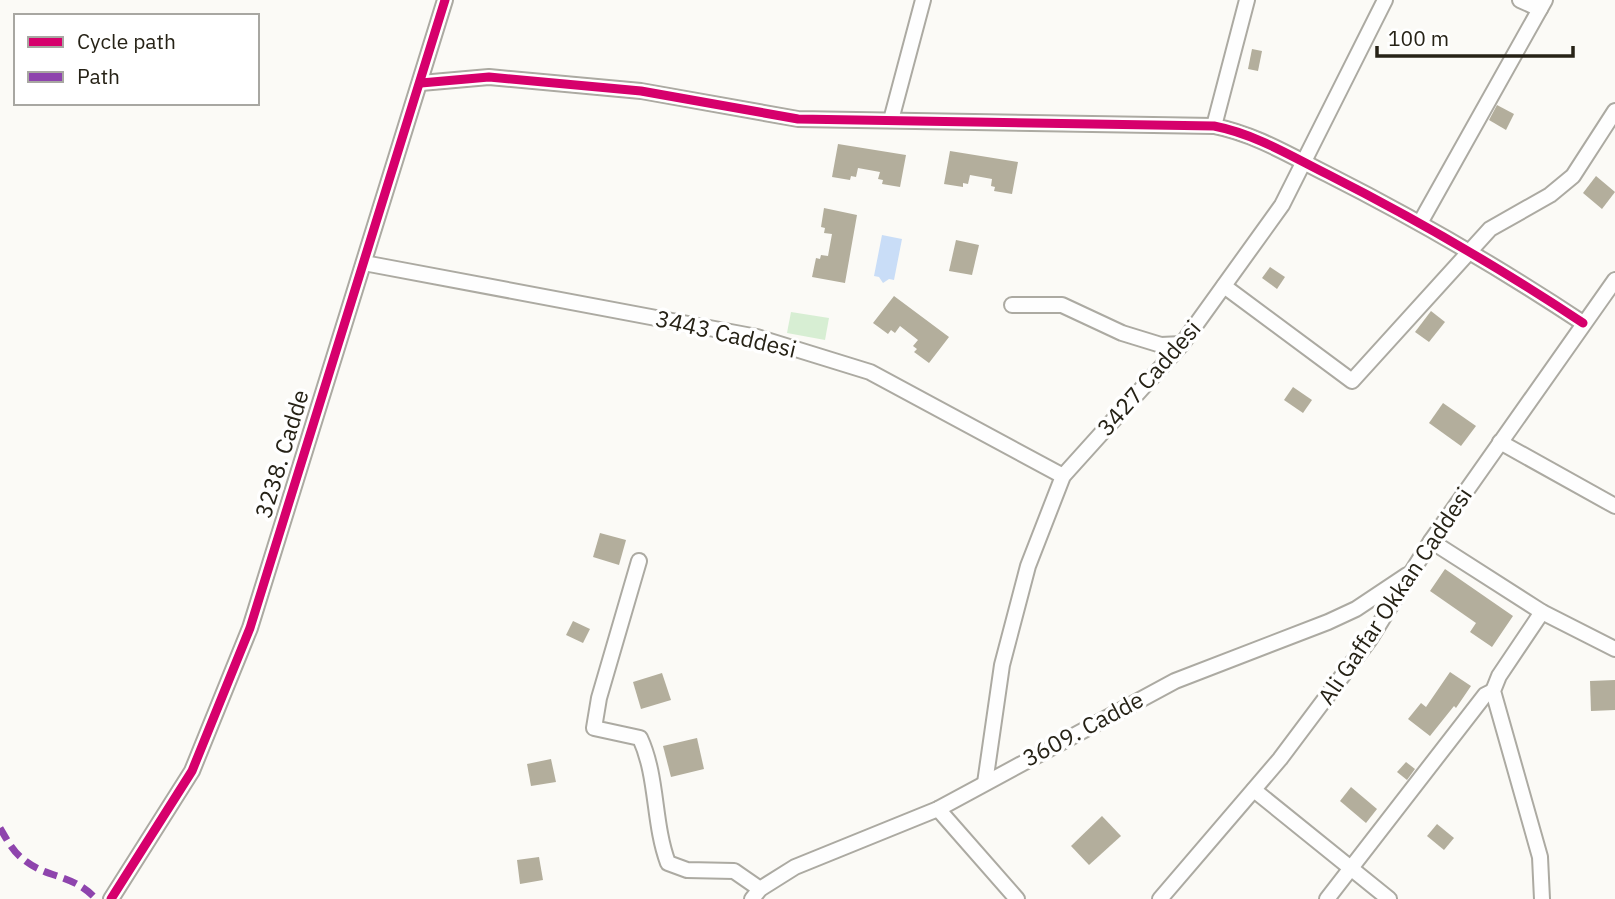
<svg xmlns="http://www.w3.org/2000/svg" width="1615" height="899" font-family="'IBM Plex Sans',sans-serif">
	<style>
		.green { fill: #d7eed3 }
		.water { fill: #c9ddf7 }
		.building { fill: #b3ae9c }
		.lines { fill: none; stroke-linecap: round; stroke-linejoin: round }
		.minor-casing { stroke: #acaaa2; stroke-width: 18 }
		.minor { stroke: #fefefe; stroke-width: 14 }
		.quiet { stroke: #8e44ad; stroke-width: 7; stroke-dasharray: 14 7; stroke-linecap: butt }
		.cycleway-casing { stroke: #fff; stroke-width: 13 }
		.cycleway { stroke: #d6006c; stroke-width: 9 }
		.labels { text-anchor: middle; stroke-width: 7; stroke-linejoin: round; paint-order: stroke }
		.street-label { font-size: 23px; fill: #262216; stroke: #fff }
	</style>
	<rect width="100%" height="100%" fill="#fbfaf6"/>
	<polygon class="green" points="791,312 829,318 825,340 787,333"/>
	<polygon class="water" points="882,235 902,239 894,280 889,279 883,283 879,277 874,276"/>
	<g class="building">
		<polygon points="1252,49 1262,51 1258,71 1248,69"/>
		<polygon points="1497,105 1514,114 1506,130 1489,120"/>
		<polygon points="838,144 906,155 900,187 882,184 883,180 878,179 880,172 858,168 856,177 851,176 850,180 832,177"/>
		<polygon points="950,151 1018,162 1012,194 994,191 995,187 991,186 992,179 970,175 968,184 963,183 963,187 944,184"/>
		<polygon points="1596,176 1615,192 1602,209 1583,193"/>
		<polygon points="824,208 857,215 845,283 812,277 816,258 820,259 821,255 828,256 832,234 824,233 825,228 821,227"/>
		<polygon points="956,240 979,245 972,275 949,271"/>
		<polygon points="1270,267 1285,277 1277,289 1262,278"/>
		<polygon points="894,296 949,337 929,363 914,352 917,349 913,346 918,340 900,326 895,333 891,330 888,334 873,323"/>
		<polygon points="1431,311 1445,322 1429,342 1415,332"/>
		<polygon points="1293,387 1312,400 1303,413 1284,400"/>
		<polygon points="1443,403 1476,426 1461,446 1429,423"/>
		<polygon points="600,533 626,540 619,565 593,557"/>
		<polygon points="1445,569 1513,616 1492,647 1470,632 1476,623 1430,591"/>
		<polygon points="573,621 590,629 583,643 566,635"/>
		<polygon points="1450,672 1471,686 1456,708 1454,706 1430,736 1408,719 1421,703 1426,707"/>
		<polygon points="662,673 671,700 641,709 633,682"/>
		<polygon points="1615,680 1615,710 1591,711 1590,681"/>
		<polygon points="697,738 704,769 671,777 663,746"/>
		<polygon points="551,759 556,782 531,786 527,764"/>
		<polygon points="1406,762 1415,769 1407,780 1397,772"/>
		<polygon points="1351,787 1377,809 1366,823 1340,801"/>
		<polygon points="1102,816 1121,836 1089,865 1071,846"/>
		<polygon points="1437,824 1454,838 1444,850 1427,836"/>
		<polygon points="539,857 543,880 520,884 517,860"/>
	</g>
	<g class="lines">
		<defs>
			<g id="minor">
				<polyline points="1520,0 1540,9"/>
				<path d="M421 83 489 77 641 91 798 119 1214 126C1255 134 1291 156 1327 174 1416 219 1500 268 1583 323"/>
				<polyline points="891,120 923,0"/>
				<polyline points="1214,126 1247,0"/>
				<polyline points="1420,223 1545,0"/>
				<polyline points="364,263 757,337 870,372 1063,476"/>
				<polyline points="1224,286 1352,381 1490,229 1550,195 1573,176 1615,111"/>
				<polyline points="1012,305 1062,305 1122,333 1161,345 1182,344"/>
				<polyline points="1500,442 1615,506"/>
				<polyline points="1431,541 1542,612 1615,649"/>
				<path d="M639 561 599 698 594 728 640 738C658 777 653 823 668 863L687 870 734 871 760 889"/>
				<polyline points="985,783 1002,665 1028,566 1063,476 1182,344 1282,205 1385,0"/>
				<polyline points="1254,790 1389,899"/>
				<polyline points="938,809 1017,899"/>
				<polyline points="111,899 192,771 250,628 445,0"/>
				<polyline points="752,899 760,889 795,867 938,809 1175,681 1328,622 1356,609 1407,575"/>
				<polyline points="1160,899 1280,759 1370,639 1431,541 1615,280"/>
				<polyline points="1327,899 1485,695 1493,691"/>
				<polyline points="1542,899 1540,857 1493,691 1499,676 1542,612"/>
			</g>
		</defs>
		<use href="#minor" class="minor-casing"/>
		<use href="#minor" class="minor"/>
		<path class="quiet" d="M0 828C6 838 13 852 23 859 47 879 72 873 96 899"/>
		<defs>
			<g id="cycleway">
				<path d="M421 83 489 77 641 91 798 119 1214 126C1255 134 1291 156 1327 174 1416 219 1500 268 1583 323"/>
				<polyline points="111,899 192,771 250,628 445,0"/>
			</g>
		</defs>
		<use href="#cycleway" class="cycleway-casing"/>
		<use href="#cycleway" class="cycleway"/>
	</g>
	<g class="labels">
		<g class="street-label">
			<text transform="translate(726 334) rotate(13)" y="8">3443 Caddesi</text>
			<text transform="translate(1149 378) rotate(-49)" y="8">3427 Caddesi</text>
			<text transform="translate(282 454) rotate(-73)" y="8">3238. Cadde</text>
			<text transform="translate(1395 596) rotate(-56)" y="8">Ali Gaffar Okkan Caddesi</text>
			<text transform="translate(1083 729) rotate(-28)" y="8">3609. Cadde</text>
		</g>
	</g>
	<rect x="14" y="14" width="245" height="91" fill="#ffffff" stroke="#a8a7a2" stroke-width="2"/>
	<rect x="28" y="37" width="35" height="10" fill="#d6006c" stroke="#a8a7a2" stroke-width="2"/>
	<text x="77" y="49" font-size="21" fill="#262216">Cycle path</text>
	<rect x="28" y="72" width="35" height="10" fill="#8e44ad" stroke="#a8a7a2" stroke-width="2"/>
	<text x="77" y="84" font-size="21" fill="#262216">Path</text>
	<path d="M1377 46v10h196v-10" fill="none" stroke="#262216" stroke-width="3.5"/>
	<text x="1388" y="46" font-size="21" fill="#262216" stroke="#ffffff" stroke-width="5" paint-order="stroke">100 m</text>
</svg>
